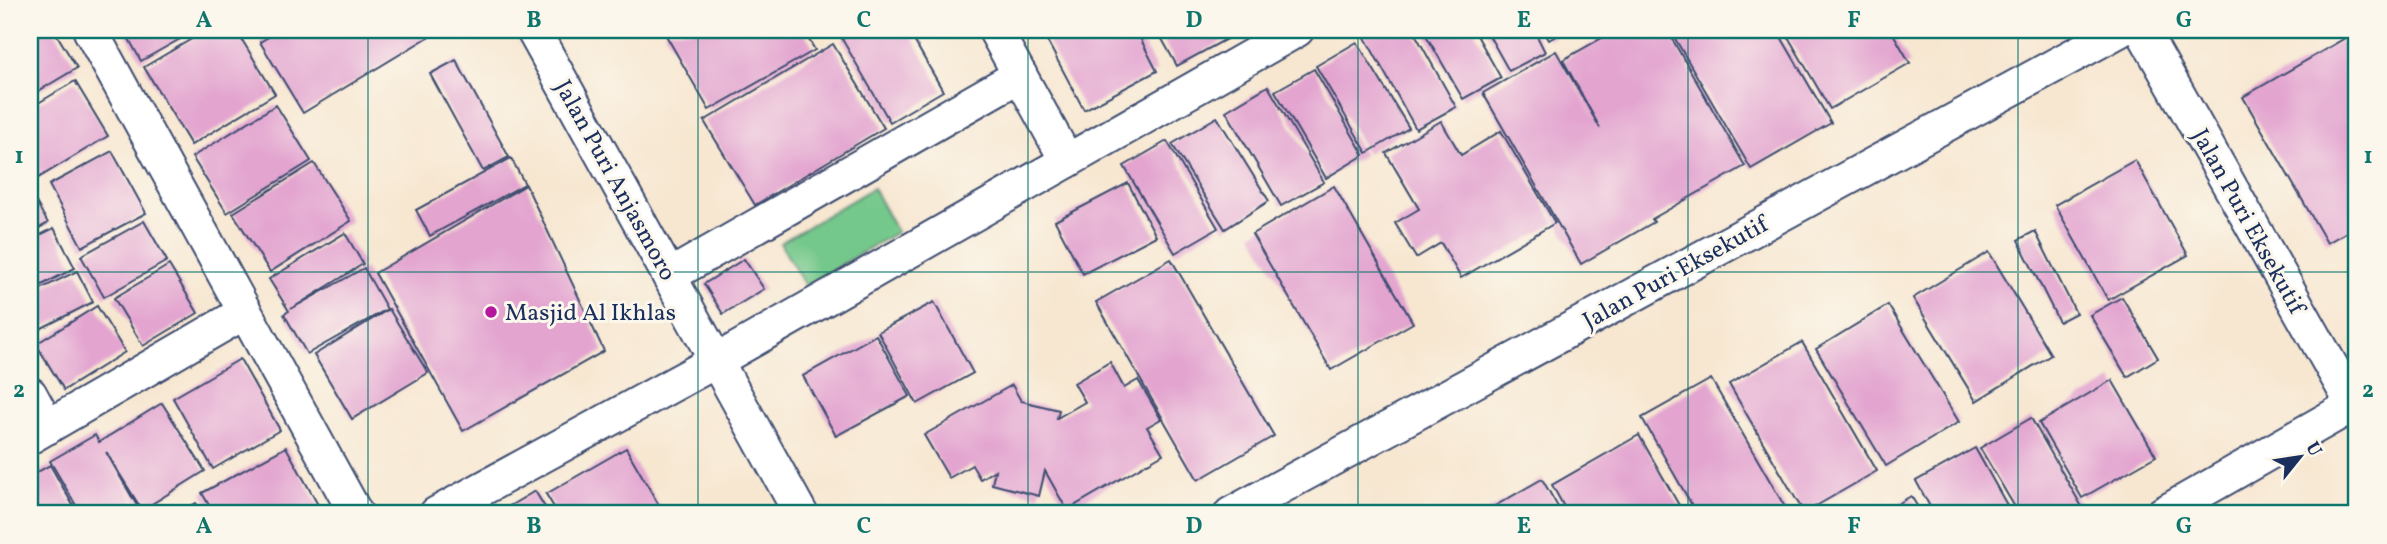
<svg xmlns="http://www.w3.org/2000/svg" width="2387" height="544" font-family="Vollkorn,serif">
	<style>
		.green { fill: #75c88b; stroke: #487c74; stroke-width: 2 }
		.building { fill: #e3a5d0 }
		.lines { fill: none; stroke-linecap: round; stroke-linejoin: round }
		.minor-casing { stroke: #3c4b6f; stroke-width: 37 }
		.minor { stroke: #fff; stroke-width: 33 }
		.grid { fill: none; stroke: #0f766e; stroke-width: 2; stroke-opacity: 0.55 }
		.poi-dot { fill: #b5179e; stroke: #fbf7ec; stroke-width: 2.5 }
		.labels { text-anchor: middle; stroke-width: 6; stroke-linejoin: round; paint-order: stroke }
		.street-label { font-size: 24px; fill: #1b2f5e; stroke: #fbf7ec }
		.poi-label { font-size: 24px; fill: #1b2f5e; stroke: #fbf7ec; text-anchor: start }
		.neatline { fill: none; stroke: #0f766e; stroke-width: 2.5 }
		.grid-label { font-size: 23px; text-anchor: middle; font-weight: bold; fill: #0f766e }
	</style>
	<rect width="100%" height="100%" fill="#fbf7ec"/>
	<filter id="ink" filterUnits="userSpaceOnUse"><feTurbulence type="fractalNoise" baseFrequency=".0143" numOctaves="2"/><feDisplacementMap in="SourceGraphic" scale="14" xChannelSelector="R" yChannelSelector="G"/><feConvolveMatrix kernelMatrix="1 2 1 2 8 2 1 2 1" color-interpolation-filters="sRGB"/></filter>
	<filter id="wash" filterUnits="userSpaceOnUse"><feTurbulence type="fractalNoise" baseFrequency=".00686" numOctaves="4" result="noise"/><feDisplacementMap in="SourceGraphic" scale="28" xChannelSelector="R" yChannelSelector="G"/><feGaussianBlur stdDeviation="1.57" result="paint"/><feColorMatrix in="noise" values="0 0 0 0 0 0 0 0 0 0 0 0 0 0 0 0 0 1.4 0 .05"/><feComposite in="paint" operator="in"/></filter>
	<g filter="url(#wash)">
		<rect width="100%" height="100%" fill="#f7e7d1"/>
		<polygon class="green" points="873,188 897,232 805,286 780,243"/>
		<g id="blocks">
			<g class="building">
				<polygon points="46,30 54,30 77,68 30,96 30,39"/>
				<polygon points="124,30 196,30 141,61"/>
				<polygon points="207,30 236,30 275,94 191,145 144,67"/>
				<polygon points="280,30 440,30 303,113 260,42"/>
				<polygon points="669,30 803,30 815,50 709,110 664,32"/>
				<polygon points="858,30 908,30 943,91 890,122 842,39"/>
				<polygon points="1059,30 1136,30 1157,71 1084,110 1045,37"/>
				<polygon points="1157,30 1243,30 1177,66"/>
				<polygon points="1370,30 1413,30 1456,107 1416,129 1363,34"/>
				<polygon points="1423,30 1474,30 1501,78 1463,99"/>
				<polygon points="1486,30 1534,30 1545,52 1509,71"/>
				<polygon points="1543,30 1566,30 1549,40"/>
				<polygon points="1616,30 1667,30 1745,166 1652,219 1654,222 1581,264 1483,93 1556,51 1600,128 1563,60"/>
				<polygon points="1670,30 1777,30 1831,123 1751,169"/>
				<polygon points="1784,30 1891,30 1910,63 1830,109"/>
				<polygon points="2354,33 2357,39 2357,226 2327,243 2243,97"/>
				<polygon points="1357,42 1409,128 1367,153 1316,66"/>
				<polygon points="833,44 884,128 755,205 704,121"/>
				<polygon points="456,60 509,157 483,171 430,74"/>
				<polygon points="1314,69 1364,155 1326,178 1275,91"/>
				<polygon points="75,81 108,136 38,178 30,163 30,108"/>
				<polygon points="1268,86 1324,182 1281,206 1226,111"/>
				<polygon points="276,105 311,161 227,213 192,157"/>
				<polygon points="1217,117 1269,201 1225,229 1172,144"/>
				<polygon points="1441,121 1461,155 1501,131 1555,223 1461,278 1441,243 1416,258 1395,223 1419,209 1386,153"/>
				<polygon points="1167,141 1218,228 1175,253 1124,166"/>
				<polygon points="112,151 146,213 82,247 49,185"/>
				<polygon points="511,158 525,184 430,236 416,210"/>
				<polygon points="2135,160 2188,255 2108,300 2055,205"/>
				<polygon points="314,163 351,221 270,272 233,213"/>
				<polygon points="1128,183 1156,236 1083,274 1055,221"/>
				<polygon points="526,185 604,351 463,431 375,273"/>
				<polygon points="1334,186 1413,323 1331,370 1252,234"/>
				<polygon points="30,192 48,223 30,233"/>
				<polygon points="144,221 167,261 104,297 81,256"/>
				<polygon points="54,228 75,268 30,291 30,240"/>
				<polygon points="2035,231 2076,313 2059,322 2018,240"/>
				<polygon points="345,233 363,264 291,309 364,268 387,309 307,354 284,314 289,311 269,279"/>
				<polygon points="1989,252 2051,355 1976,401 1913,298"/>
				<polygon points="744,259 764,289 723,314 704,284"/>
				<polygon points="1171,259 1274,436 1198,480 1096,302"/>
				<polygon points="169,265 198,313 143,346 114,298"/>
				<polygon points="77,271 93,302 30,334 30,294"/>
				<polygon points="2122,297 2158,358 2127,377 2090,315"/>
				<polygon points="934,302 973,373 917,404 878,332"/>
				<polygon points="1888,305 1959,422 1886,466 1816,349"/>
				<polygon points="97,306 125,352 64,390 36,344"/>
				<polygon points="389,309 428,373 352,419 314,355"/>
				<polygon points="876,335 910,396 836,436 803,376"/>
				<polygon points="1802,342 1877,471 1804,513 1729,384"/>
				<polygon points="240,359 280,430 213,469 173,398"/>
				<polygon points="1110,362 1124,388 1138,380 1161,419 1147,427 1163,454 1067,510 1045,471 1039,496 992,484 995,470 980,479 972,465 949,478 924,435 1012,385 1021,401 1059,410 1057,418 1085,402 1074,383"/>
				<polygon points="1711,379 1789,514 1697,514 1642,418"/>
				<polygon points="2112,380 2156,456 2082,498 2039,423"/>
				<polygon points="162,403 205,471 142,510 106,452 140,511 134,514 81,514 50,461 95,435 99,442"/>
				<polygon points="2031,418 2085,512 2081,514 2019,514 1980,448"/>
				<polygon points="1639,435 1684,514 1568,514 1552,485"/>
				<polygon points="286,447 323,514 214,514 202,493"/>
				<polygon points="626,448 664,514 558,514 546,494"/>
				<polygon points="1975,448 2012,514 1934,514 1916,481"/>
				<polygon points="50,465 78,514 30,514 30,476"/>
				<polygon points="1542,479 1562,514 1481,514"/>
				<polygon points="535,491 549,514 496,514"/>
				<polygon points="1911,496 1922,514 1881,514"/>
				<polygon points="196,503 203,514 177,514"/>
			</g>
		</g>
	</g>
	<g filter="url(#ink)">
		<use href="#blocks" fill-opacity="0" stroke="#3c4b6f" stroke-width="2"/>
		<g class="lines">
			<defs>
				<g id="minor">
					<polyline points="90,30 356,514"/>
					<polyline points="533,30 801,514"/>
					<polyline points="995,30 1067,161"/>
					<polyline points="2142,30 2357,412"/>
					<polyline points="669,276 1020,75"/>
					<polyline points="30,394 48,427"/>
					<polyline points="30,437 245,312"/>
					<polyline points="436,514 716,361 1297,30"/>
					<polyline points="1231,514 2120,30"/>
					<polyline points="2162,514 2353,405"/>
				</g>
			</defs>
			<use href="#minor" class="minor-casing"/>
			<use href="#minor" class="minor"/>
		</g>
	</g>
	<path class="grid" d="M368 30V514M698 30V514M1028 30V514M1358 30V514M1688 30V514M2018 30V514M30 272H2357"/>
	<circle class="poi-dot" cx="491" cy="312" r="7"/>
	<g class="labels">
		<g class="street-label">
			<text transform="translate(616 180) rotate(61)" y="8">Jalan Puri Anjasmoro</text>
			<text transform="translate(2249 221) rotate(61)" y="8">Jalan Puri Eksekutif</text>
			<text transform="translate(1675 272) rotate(-29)" y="8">Jalan Puri Eksekutif</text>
		</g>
		<g class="poi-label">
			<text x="505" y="320">Masjid Al Ikhlas</text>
		</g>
	</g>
	<rect width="2387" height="544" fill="none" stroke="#fbf7ec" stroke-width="77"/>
	<g transform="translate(2300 457) rotate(60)" stroke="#fbf7ec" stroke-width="5" paint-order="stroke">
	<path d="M0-5L12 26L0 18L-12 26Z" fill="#1b2f5e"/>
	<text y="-10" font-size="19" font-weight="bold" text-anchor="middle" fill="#1b2f5e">U</text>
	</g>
	<rect x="38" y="38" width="2310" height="467" class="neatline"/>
	<g class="grid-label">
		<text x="204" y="27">A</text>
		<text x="534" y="27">B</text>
		<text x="864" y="27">C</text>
		<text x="1194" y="27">D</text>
		<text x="1524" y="27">E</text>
		<text x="1854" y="27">F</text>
		<text x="2184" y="27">G</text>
		<text x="19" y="163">1</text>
		<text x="2368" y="163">1</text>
		<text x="19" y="397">2</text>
		<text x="2368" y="397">2</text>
		<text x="204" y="533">A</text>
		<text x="534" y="533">B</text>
		<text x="864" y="533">C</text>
		<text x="1194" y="533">D</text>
		<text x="1524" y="533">E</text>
		<text x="1854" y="533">F</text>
		<text x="2184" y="533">G</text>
	</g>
</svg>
